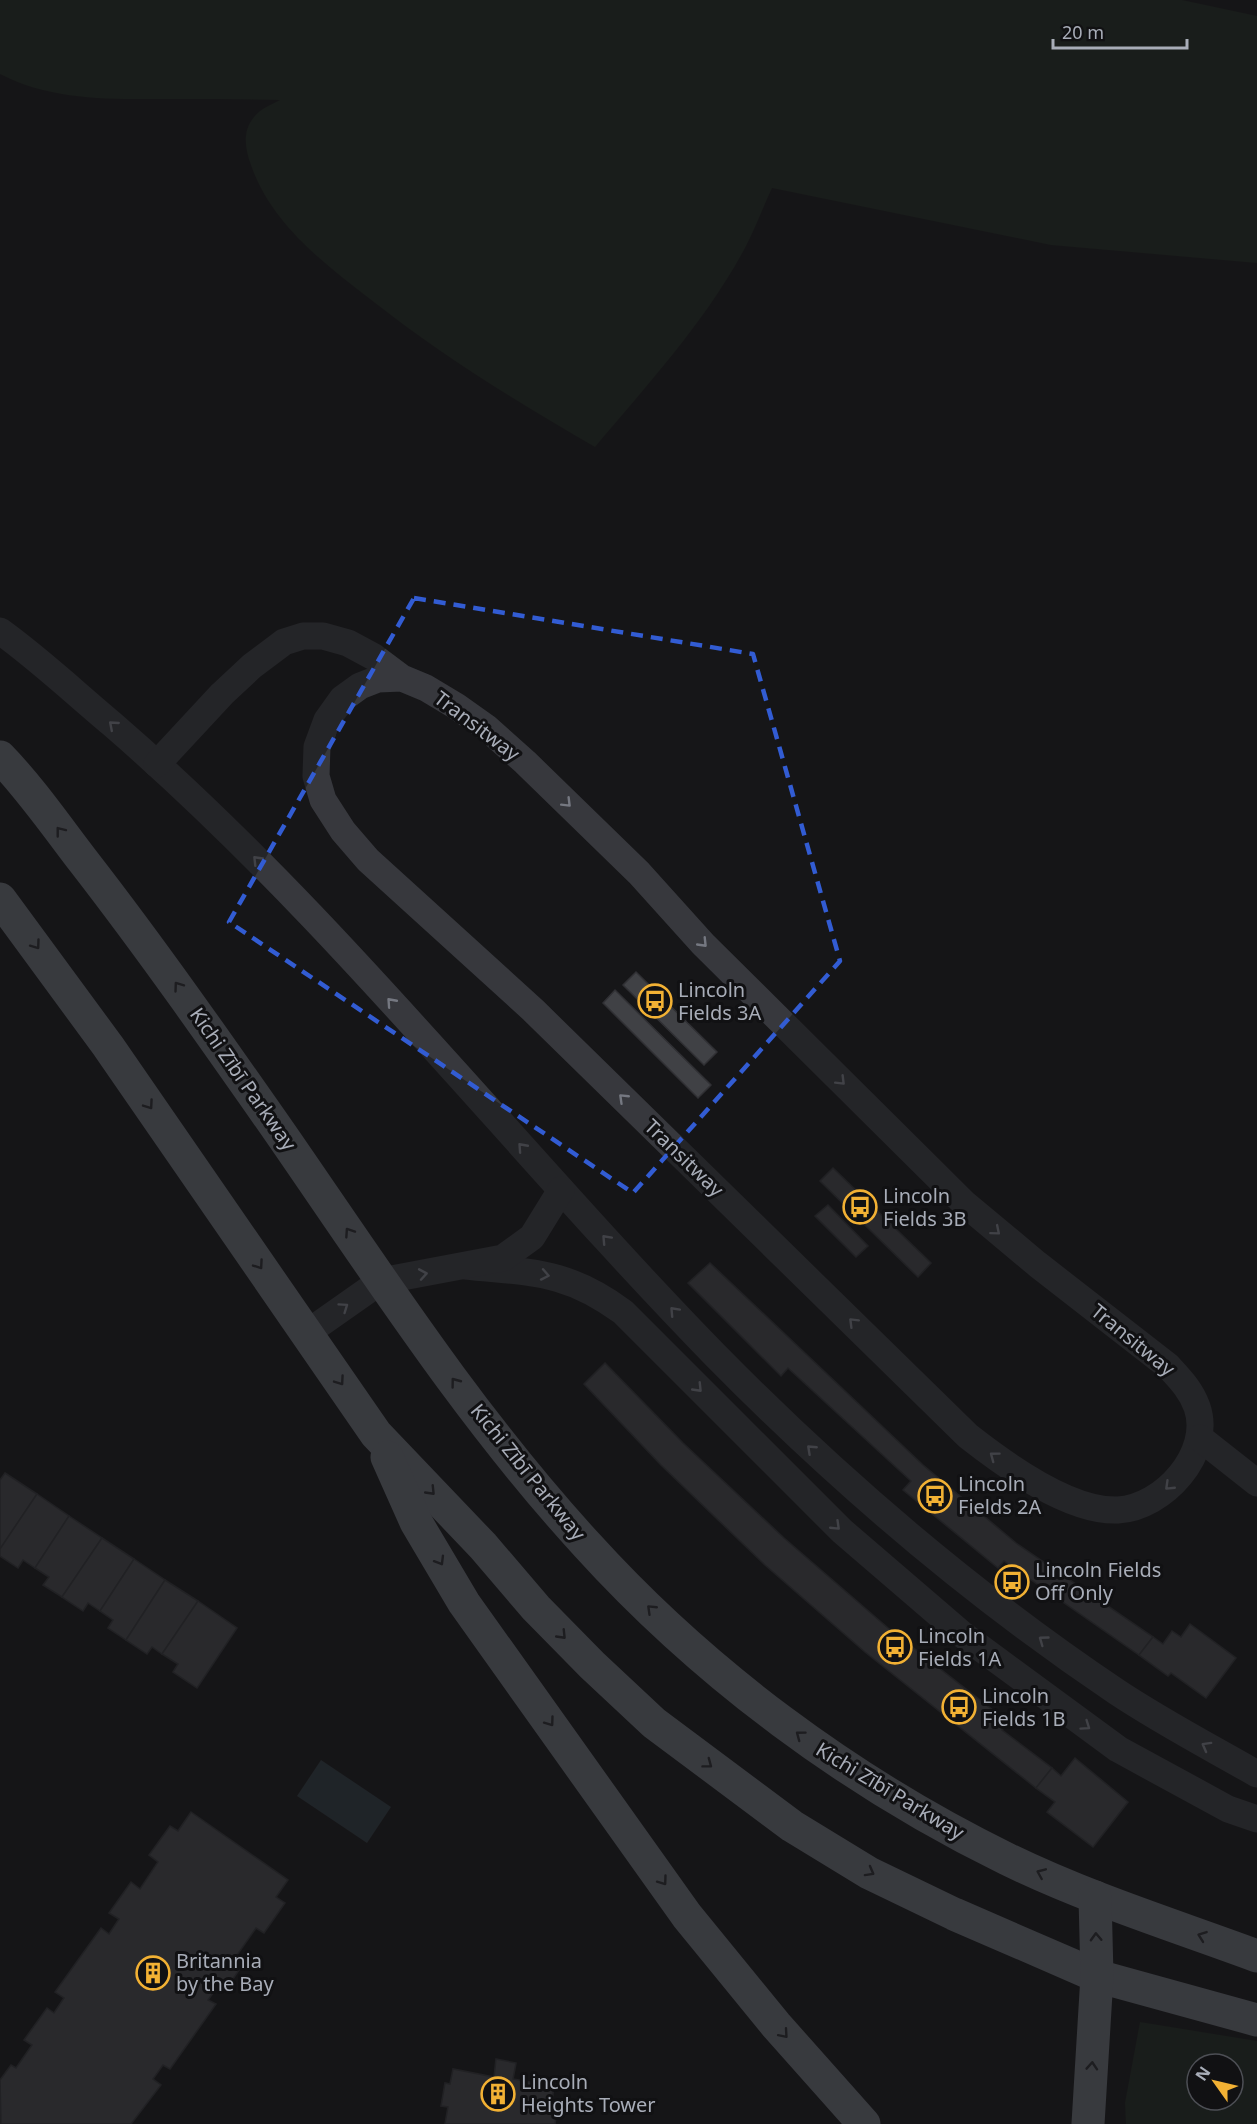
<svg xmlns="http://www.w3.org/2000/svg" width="1257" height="2124" font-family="'Noto Sans',sans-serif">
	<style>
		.green { fill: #1e261f; fill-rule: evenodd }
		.water { fill: #2c353c }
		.building { fill: #404145; stroke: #303034; stroke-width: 1.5 }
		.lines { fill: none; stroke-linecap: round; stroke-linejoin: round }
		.lane { stroke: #37383d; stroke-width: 27 }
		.highway { stroke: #63666e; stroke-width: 33 }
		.oneway { stroke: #757881 }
		.oneway2 { stroke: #26262a }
		.marked { fill: none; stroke: #325cd3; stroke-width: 4.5; stroke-dasharray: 12 8; stroke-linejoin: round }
		.labels { text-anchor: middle; stroke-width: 6; stroke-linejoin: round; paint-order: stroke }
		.street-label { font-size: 20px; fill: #a8adb8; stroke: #111113 }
		.poi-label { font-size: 20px; fill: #a8adb8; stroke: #111113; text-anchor: start }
	</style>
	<rect width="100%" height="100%" fill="#161618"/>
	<g class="green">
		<path d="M0 0H1182L1257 16V263L1051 245 772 188C763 207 756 227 746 246 707 320 648 384 595 447 517 402 441 355 370 299 323 263 271 223 251 165 245 149 242 131 254 117 261 108 271 105 280 100 245 99 209 99 174 99 115 99 54 102 0 74Z"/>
		<path d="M1140 2022 1257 2041V2124H1126L1125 2103ZM1197 2064H1233V2100H1197Z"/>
	</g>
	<polygon class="water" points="321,1760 391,1807 367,1843 297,1796"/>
	<g class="building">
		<polygon points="636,972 717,1052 704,1065 623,985"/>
		<polygon points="615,990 711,1085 698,1098 603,1003"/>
		<polygon points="833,1168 931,1263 918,1277 820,1181"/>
		<polygon points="828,1205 868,1246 856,1257 815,1216"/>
		<polygon points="710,1263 923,1465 1016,1543 1153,1637 1139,1655 1004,1561 998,1568 903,1490 911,1481 788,1368 781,1376 688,1283"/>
		<polygon points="605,1363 683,1443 784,1538 888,1628 1008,1722 1002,1730 1052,1768 1036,1788 865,1652 765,1565 661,1465 584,1384"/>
		<polygon points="5,1473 37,1494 0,1549 0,1480"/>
		<polygon points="37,1494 69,1516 35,1568 23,1560 18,1568 0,1556 0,1549"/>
		<polygon points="69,1516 102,1538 62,1597 43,1585 49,1577 35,1568"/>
		<polygon points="102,1538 134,1559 100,1611 88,1603 83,1611 62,1597"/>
		<polygon points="134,1559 165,1580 126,1640 108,1628 113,1620 100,1611"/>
		<polygon points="165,1580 198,1601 162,1654 152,1647 147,1654 126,1640"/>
		<polygon points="198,1601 237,1628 197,1688 173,1672 178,1664 162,1654"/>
		<polygon points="1190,1624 1236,1658 1206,1698 1171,1673 1168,1676 1139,1655 1153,1637 1163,1644 1172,1631 1181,1637"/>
		<polygon points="1075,1758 1128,1802 1093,1847 1047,1812 1055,1802 1036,1788 1052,1768 1061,1776"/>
		<polygon points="191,1812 288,1880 276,1897 285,1903 264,1933 256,1928 237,1955 245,1961 225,1991 218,1986 208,2000 216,2004 170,2069 163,2065 153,2079 161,2085 131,2124 1,2124 0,2080 11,2065 16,2068 32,2045 24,2040 47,2008 54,2013 64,1998 55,1992 101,1928 109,1934 119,1919 109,1913 131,1882 140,1889 158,1862 149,1855 170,1826 178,1831"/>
		<polygon points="496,2059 516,2063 513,2079 554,2086 552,2102 558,2103 555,2124 445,2124 448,2107 441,2106 445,2083 450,2084 453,2069 494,2077"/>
	</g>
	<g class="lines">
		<g class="lane">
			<path d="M0 631C39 659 75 693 112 724 333 915 513 1148 716 1356 839 1481 971 1594 1117 1692 1162 1722 1210 1747 1257 1774"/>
			<path d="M157 764 222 694 252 666 284 642 303 636H323L348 643 374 657 402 678 426 688 456 706 487 728 525 762 639 873 703 944 964 1203 1037 1264 1168 1366C1180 1379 1191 1390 1197 1407 1213 1453 1163 1508 1118 1510 1069 1512 1005 1465 968 1436L533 1010 368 860 343 831 323 800 316 776 317 747 327 720 342 699 360 686 378 679 402 678"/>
			<path d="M466 1266C532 1273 566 1270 623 1312L842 1531 963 1635 1118 1749 1228 1809 1257 1819"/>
			<polyline points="307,1333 381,1281 503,1258 532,1237 561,1190"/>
			<polyline points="1200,1438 1257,1483"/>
		</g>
		<g class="highway">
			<path d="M0 757C31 789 57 827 84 862 153 951 218 1044 283 1137 379 1276 472 1420 587 1545 704 1674 850 1782 1007 1859 1087 1898 1173 1925 1257 1956"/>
			<polyline points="0,899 108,1046 376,1434 483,1546 536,1608 592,1665 654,1723 792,1826 869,1873 954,1914 1097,1976 1257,2020"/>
			<polyline points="387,1457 416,1522 464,1603 687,1916 776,2025 864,2124"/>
			<polyline points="1088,2124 1097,1976 1095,1897"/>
		</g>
	</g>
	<defs><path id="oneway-chevron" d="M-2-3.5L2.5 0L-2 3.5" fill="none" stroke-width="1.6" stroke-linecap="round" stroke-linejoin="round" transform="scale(1.5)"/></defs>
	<g class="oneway">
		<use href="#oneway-chevron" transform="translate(113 725) rotate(-139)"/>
		<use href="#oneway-chevron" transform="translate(567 803) rotate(45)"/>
		<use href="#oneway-chevron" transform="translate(257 860) rotate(-134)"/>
		<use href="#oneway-chevron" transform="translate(703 943) rotate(46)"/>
		<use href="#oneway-chevron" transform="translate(391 1002) rotate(-132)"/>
		<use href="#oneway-chevron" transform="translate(841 1081) rotate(45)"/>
		<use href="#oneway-chevron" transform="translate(623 1098) rotate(-136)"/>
		<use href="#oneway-chevron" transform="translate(522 1147) rotate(-132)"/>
		<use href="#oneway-chevron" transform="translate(996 1231) rotate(40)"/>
		<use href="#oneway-chevron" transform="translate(606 1239) rotate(-133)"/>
		<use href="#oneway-chevron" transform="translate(423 1274) rotate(-10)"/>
		<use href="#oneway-chevron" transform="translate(545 1275) rotate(11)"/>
		<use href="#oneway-chevron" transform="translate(344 1307) rotate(-35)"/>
		<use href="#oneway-chevron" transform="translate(674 1311) rotate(-133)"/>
		<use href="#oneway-chevron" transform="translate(853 1322) rotate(-135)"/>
		<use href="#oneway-chevron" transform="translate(698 1388) rotate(46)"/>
		<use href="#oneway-chevron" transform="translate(811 1449) rotate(-137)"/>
		<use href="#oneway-chevron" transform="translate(994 1456) rotate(-143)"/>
		<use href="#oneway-chevron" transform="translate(1169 1486) rotate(136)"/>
		<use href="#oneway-chevron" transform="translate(836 1526) rotate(44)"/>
		<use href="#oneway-chevron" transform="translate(1043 1640) rotate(-144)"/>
		<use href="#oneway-chevron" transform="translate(1086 1726) rotate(35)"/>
		<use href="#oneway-chevron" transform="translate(1206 1746) rotate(-151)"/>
	</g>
	<g class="oneway2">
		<use href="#oneway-chevron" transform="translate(60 831) rotate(-128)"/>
		<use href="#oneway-chevron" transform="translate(36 945) rotate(54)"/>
		<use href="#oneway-chevron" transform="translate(178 986) rotate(-126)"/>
		<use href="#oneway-chevron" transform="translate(149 1105) rotate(55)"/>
		<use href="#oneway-chevron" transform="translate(349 1232) rotate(-124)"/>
		<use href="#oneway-chevron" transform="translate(259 1265) rotate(55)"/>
		<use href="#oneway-chevron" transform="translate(340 1381) rotate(55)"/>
		<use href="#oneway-chevron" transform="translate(455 1382) rotate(-127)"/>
		<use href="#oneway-chevron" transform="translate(431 1491) rotate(46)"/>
		<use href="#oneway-chevron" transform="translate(440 1561) rotate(59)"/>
		<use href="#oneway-chevron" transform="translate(651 1609) rotate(-136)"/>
		<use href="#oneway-chevron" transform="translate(562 1635) rotate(46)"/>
		<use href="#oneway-chevron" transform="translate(550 1722) rotate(54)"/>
		<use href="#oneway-chevron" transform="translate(800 1735) rotate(-143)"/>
		<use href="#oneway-chevron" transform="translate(708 1764) rotate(37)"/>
		<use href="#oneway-chevron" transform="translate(870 1872) rotate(29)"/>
		<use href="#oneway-chevron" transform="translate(1041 1873) rotate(-157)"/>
		<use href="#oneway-chevron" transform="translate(663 1881) rotate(54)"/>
		<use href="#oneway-chevron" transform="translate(1202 1936) rotate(-160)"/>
		<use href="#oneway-chevron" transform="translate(1096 1937) rotate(-92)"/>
		<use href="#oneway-chevron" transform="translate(784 2034) rotate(49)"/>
		<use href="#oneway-chevron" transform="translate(1092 2066) rotate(-86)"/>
	</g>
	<path d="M0 0H1257V2124H0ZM414 598 753 654 840 961 633 1193 229 922Z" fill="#161618" fill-opacity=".55" fill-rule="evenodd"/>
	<path class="marked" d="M414 598 753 654 840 961 633 1193 229 922Z"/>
	<defs>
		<symbol id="bus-ring" viewBox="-11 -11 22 22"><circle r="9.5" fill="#111113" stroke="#f2b134" stroke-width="1.5"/><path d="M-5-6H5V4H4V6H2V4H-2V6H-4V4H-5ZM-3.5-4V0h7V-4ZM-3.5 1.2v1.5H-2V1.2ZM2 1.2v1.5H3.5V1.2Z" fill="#f2b134"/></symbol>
		<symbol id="building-ring" viewBox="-11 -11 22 22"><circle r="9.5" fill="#111113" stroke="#f2b134" stroke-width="1.5"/><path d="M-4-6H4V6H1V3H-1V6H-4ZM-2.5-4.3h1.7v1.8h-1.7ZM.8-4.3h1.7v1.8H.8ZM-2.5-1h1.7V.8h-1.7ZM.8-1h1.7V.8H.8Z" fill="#f2b134"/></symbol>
	</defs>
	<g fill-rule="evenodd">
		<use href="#bus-ring" x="636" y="982" width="38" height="38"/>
		<use href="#bus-ring" x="841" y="1188" width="38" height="38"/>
		<use href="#bus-ring" x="916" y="1477" width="38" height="38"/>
		<use href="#bus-ring" x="993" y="1563" width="38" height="38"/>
		<use href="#bus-ring" x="876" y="1628" width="38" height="38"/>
		<use href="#bus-ring" x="940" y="1688" width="38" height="38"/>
		<use href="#building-ring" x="134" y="1954" width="38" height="38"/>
		<use href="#building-ring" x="479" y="2075" width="38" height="38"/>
	</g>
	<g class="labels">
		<g class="street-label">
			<text transform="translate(477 726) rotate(37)" y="7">Transitway</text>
			<text transform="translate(243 1079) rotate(55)" y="7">Kichi Zībī Parkway</text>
			<text transform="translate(684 1158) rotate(44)" y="7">Transitway</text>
			<text transform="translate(1133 1340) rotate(39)" y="7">Transitway</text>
			<text transform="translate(528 1472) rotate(51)" y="7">Kichi Zībī Parkway</text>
			<text transform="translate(890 1791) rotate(31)" y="7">Kichi Zībī Parkway</text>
		</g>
		<g class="poi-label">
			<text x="678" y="997">Lincoln<tspan x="678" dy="23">Fields 3A</tspan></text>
			<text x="883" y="1203">Lincoln<tspan x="883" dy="23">Fields 3B</tspan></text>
			<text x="958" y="1491">Lincoln<tspan x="958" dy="23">Fields 2A</tspan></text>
			<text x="1035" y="1577">Lincoln Fields<tspan x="1035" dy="23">Off Only</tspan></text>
			<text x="918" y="1643">Lincoln<tspan x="918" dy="23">Fields 1A</tspan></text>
			<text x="982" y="1703">Lincoln<tspan x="982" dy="23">Fields 1B</tspan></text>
			<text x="176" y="1968">Britannia<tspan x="176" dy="23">by the Bay</tspan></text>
			<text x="521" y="2089">Lincoln<tspan x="521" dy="23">Heights Tower</tspan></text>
		</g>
	</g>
	<g transform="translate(1215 2082) rotate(304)"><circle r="28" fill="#111113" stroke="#4d4f55" stroke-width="1.5"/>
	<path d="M0-4.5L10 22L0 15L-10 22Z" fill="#f2b134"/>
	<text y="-9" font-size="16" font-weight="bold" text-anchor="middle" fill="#a8adb8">N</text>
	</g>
	<path d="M1053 39v9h134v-9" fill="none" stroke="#a8adb8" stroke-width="3"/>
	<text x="1062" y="39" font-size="18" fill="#a8adb8" stroke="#111113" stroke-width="4.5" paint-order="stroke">20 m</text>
</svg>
